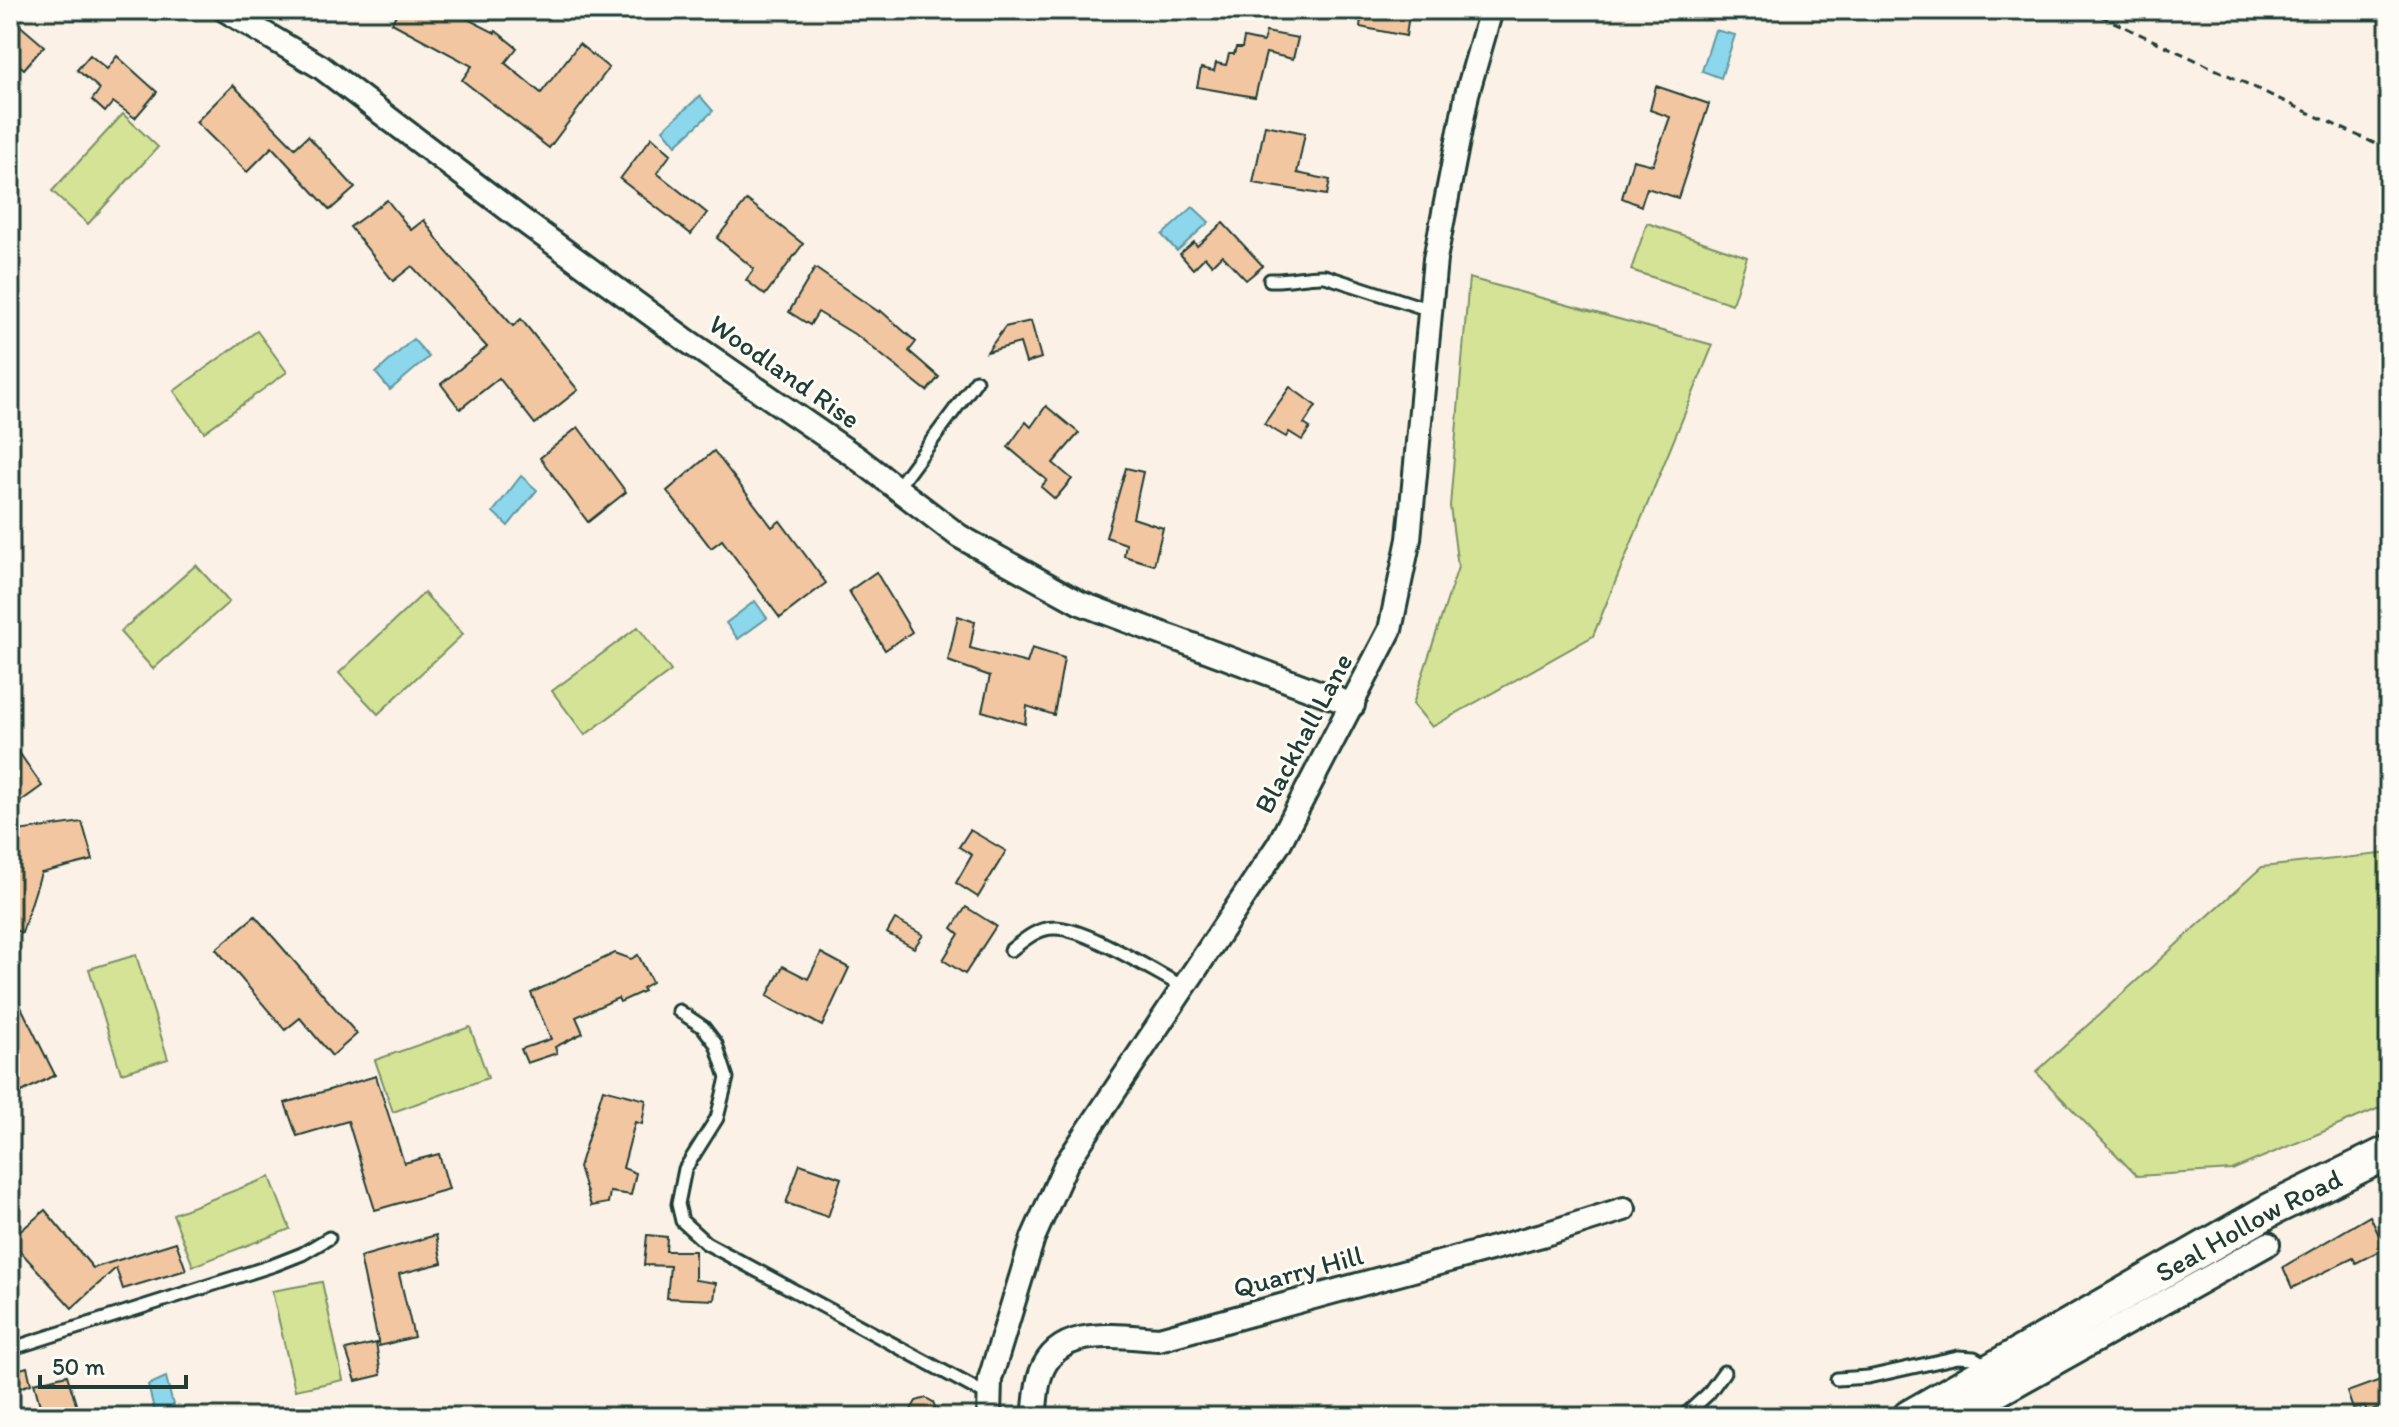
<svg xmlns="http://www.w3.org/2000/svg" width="2399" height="1427" font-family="Itim,sans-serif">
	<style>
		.green { fill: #d5e397; stroke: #7a9066; stroke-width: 2 }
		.water { fill: #8cd7ec; stroke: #6099a2; stroke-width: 2 }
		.building { fill: #f2c6a1; stroke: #1f3d34; stroke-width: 2 }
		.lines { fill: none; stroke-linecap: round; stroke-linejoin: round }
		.lane-casing { stroke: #1f3d34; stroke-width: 17 }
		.street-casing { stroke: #1f3d34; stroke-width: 28 }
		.secondary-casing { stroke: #1f3d34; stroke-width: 38 }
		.path { stroke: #1f3d34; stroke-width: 3; stroke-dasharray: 8 6; stroke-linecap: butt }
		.lane { stroke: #fdfcf7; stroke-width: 11 }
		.street { stroke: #fdfcf7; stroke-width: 22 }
		.secondary { stroke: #fdfcf7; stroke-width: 32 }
		.labels { text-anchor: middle; stroke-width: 6; stroke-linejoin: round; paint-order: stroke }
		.street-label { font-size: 28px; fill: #1f3d34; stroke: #fdfcf7 }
	</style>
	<rect width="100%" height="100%" fill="#fbf1e6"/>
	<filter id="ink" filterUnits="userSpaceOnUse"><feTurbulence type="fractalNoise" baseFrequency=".0125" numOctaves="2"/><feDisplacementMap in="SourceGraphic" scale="16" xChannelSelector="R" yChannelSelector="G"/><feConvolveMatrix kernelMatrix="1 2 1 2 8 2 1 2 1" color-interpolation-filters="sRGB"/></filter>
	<g filter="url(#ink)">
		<g class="green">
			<polygon points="123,114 158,147 88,224 52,191"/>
			<polygon points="1647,223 1747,257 1732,304 1631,270"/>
			<polygon points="1469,278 1713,345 1593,636 1432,727 1413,704 1458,567 1450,506"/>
			<polygon points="257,331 287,372 204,432 174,391"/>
			<polygon points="196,565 229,602 153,669 120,632"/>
			<polygon points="424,593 463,634 378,714 339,673"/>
			<polygon points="638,627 671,671 585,735 552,691"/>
			<polygon points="2389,853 2389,1104 2232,1170 2137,1176 2036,1072 2262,867"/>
			<polygon points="136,955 168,1059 121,1073 89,969"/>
			<polygon points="470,1027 488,1078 393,1112 375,1060"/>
			<polygon points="270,1177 290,1229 193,1266 173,1214"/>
			<polygon points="322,1282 343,1380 295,1390 272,1291"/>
		</g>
		<g class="water">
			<polygon points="1715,30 1735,35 1721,78 1702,71"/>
			<polygon points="700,96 713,111 676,145 663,129"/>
			<polygon points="1193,207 1209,222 1177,251 1162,235"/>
			<polygon points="413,339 429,357 390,390 376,373"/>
			<polygon points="521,476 537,490 508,526 493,512"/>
			<polygon points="755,601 767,618 738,639 726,623"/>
			<polygon points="166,1377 176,1417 156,1417 148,1385"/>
		</g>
		<g class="building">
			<polygon points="398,10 450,10 495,33 496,31 517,48 505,63 541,93 579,44 609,68 549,148 462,80 472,66 392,23"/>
			<polygon points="1362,10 1401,10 1401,13 1409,14 1406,36 1360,27"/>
			<polygon points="10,17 44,46 24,69 10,57"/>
			<polygon points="1266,32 1298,38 1293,59 1266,53 1255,97 1197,87 1201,68 1214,71 1216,63 1226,65 1229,54 1234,54 1236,48 1242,48 1244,38 1263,42"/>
			<polygon points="90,55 107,69 117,56 157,92 135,118 113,102 105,112 92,100 100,89 77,70"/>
			<polygon points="233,85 295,148 308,136 355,188 330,210 272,147 247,172 196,122"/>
			<polygon points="1656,86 1709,104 1678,198 1647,188 1641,206 1622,198 1633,160 1653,165 1670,117 1650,110"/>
			<polygon points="1265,125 1305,133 1297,173 1330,180 1327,195 1253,183"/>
			<polygon points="652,137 671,154 657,173 707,213 691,234 620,179"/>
			<polygon points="387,200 411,230 424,220 445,250 513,326 521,319 578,390 535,424 499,378 460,409 441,384 487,347 412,266 393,281 350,227"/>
			<polygon points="747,200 803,244 765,295 746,280 754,269 717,238"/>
			<polygon points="1223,223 1263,266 1246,280 1222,255 1212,265 1205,257 1193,269 1180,254 1194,242 1197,246"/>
			<polygon points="815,268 879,312 880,310 916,342 909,351 939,377 927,391 859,337 818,312 810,325 789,312"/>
			<polygon points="1031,321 1041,358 1026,363 1020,343 987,352 1005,327"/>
			<polygon points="1290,387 1316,406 1304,424 1310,428 1302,440 1289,432 1286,437 1264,424"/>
			<polygon points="1046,406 1079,433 1053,463 1072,479 1055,499 1041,487 1047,480 1008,447 1026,422 1031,427"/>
			<polygon points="578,427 626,492 588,522 540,458"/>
			<polygon points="714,451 772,527 780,521 826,583 780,618 722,540 711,548 667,491"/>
			<polygon points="1126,468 1143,472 1133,518 1163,528 1154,565 1124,556 1126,544 1106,537"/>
			<polygon points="876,572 912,632 885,650 849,591"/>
			<polygon points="958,616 975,622 970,648 1027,663 1032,648 1064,658 1054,715 1027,706 1025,724 982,711 990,676 948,661"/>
			<polygon points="10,739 42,786 10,809"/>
			<polygon points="82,822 93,860 41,873 22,933 10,928 10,832"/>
			<polygon points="970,830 1006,851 978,897 956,883 972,855 959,847"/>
			<polygon points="966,907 996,926 965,974 943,960 959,934 952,928"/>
			<polygon points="255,916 357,1034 332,1056 300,1018 285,1030 216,949"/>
			<polygon points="895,919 923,935 914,948 887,933"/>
			<polygon points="615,953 631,959 638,955 652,982 642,988 644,991 620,1002 618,998 576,1017 583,1033 555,1047 557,1053 527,1063 521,1049 551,1039 531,993"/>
			<polygon points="821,953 849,968 822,1026 767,996 783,966 808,979"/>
			<polygon points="10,985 55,1075 10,1098"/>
			<polygon points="376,1076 404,1163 439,1154 449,1189 375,1210 348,1121 297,1136 285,1103"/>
			<polygon points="603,1089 646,1100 642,1124 635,1122 623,1168 636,1173 631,1195 610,1192 608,1203 591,1206 579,1167"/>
			<polygon points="800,1164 841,1178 828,1217 786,1203"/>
			<polygon points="45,1210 93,1268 176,1242 186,1270 123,1289 116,1268 72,1308 10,1240"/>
			<polygon points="2370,1216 2385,1248 2356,1263 2353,1258 2292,1288 2283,1267"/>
			<polygon points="436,1235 442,1263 399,1274 414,1337 379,1346 360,1257"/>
			<polygon points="647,1235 667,1237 666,1251 695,1251 695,1280 716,1283 714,1300 667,1298 670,1266 644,1265"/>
			<polygon points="376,1343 381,1375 356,1381 346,1350"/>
			<polygon points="27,1367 31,1384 10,1391 10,1372"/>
			<polygon points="67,1375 80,1417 43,1417 34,1383"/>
			<polygon points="2383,1379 2389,1395 2389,1404 2367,1413 2365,1407 2353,1409 2347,1392"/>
			<polygon points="926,1398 933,1402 936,1409 932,1417 907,1417 916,1401"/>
		</g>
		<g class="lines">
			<defs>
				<g id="lane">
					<path d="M1270 280C1289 281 1306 275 1325 276L1430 310"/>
					<polyline points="897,488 976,381"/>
					<path d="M1011 950C1024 940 1037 928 1054 928 1085 927 1154 972 1184 987"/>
					<polyline points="679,1011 703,1027 716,1044 727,1078 717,1118 685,1169 678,1204 682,1221 706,1243 989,1396"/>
					<polyline points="10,1349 274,1265 302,1254 329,1238"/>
					<polyline points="1837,1379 1868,1377 1958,1357 1974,1358 1988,1366"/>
					<polyline points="1683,1417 1708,1394 1724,1372"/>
				</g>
				<g id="street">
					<polyline points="225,10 321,67 525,222 686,340 856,457 959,536 1080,603 1353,705"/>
					<polyline points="989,1417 990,1379 1033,1238 1066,1164 1279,844 1390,630 1409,539 1435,259 1467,94 1491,10"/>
					<path d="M1034 1417C1036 1403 1036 1386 1041 1373 1059 1324 1119 1337 1159 1339L1542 1235 1624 1209"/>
					<polyline points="1959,1417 2268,1244"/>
				</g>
				<g id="secondary">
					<path id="s1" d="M1909 1417 2272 1209 2389 1152"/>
				</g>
			</defs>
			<use href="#lane" class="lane-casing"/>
			<use href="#street" class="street-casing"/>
			<use href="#secondary" class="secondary-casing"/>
			<polyline class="path" points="2088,10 2389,150"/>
			<use href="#lane" class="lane"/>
			<use href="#street" class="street"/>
			<use href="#secondary" class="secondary"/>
		</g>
	</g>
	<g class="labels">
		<g class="street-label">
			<text transform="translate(785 371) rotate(35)" y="10">Woodland Rise</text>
			<text transform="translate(1303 733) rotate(-62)" y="10">Blackhall Lane</text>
			<text dy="10" stroke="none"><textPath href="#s1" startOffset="390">Seal Hollow Road</textPath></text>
			<text transform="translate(1298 1271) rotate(-15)" y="10">Quarry Hill</text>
		</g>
	</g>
	<rect width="2399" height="1427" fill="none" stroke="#fdfcf7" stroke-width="40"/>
	<rect x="20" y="20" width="2359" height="1387" fill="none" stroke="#1f3d34" stroke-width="3" filter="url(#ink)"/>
	<path d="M40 1375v12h146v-12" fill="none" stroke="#1f3d34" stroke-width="4"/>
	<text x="52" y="1375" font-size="24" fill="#1f3d34" stroke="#fdfcf7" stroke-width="6" paint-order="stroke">50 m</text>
</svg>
